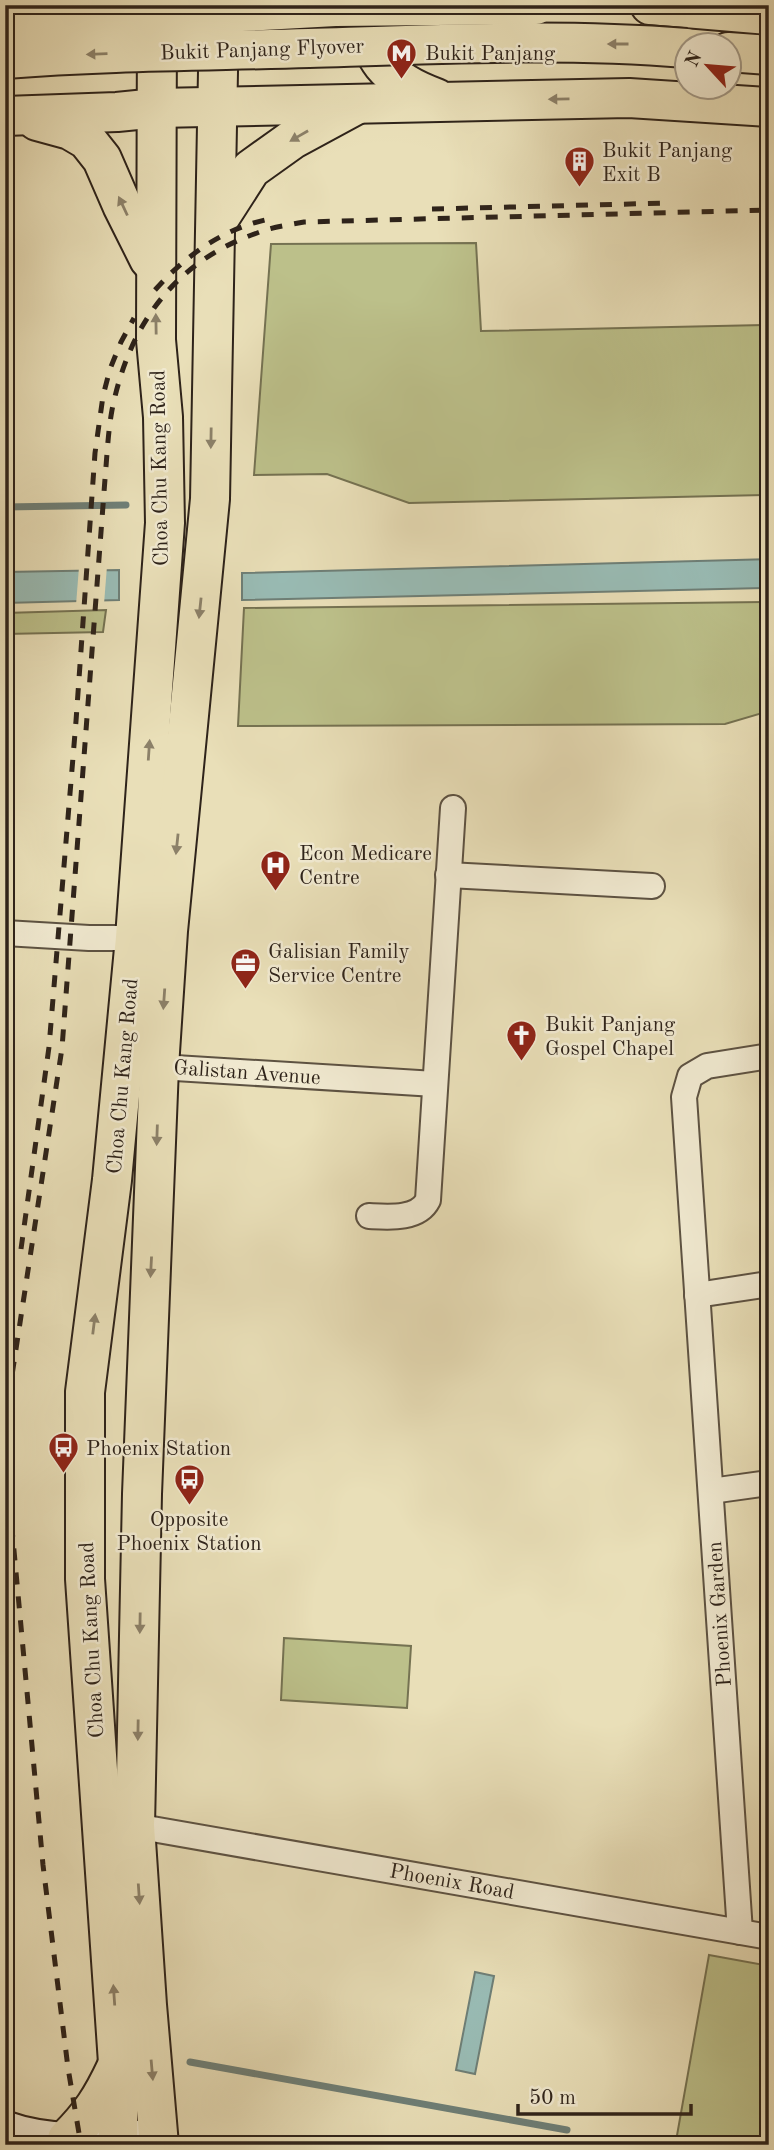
<svg xmlns="http://www.w3.org/2000/svg" width="774" height="2150" font-family="'Old Standard TT',serif">
	<style>
		.green { fill: #bcc08a; stroke: #757252; stroke-width: 2 }
		.water { fill: #99bcb5; stroke: #6e7f77; stroke-width: 2 }
		.pier { fill: #e9dfb8 }
		.lines { fill: none; stroke-linecap: round; stroke-linejoin: round }
		.stream { stroke: #6e7f77; stroke-width: 7 }
		.street-casing { stroke: #5d5242; stroke-width: 28 }
		.secondary-casing { stroke: #2e231a; stroke-width: 37 }
		.primary-casing { stroke: #2e231a; stroke-width: 42 }
		.highway-casing { stroke: #2e231a; stroke-width: 42 }
		.street { stroke: #f1ead1; stroke-width: 24 }
		.secondary { stroke: #f1ead1; stroke-width: 33 }
		.primary { stroke: #e9dfb8; stroke-width: 38 }
		.highway { stroke: #e9dfb8; stroke-width: 38 }
		.rail { stroke: #2e231a; stroke-width: 5; stroke-dasharray: 12 12; stroke-linecap: butt }
		.highway-bridge-casing { stroke: #2e231a; stroke-width: 42; stroke-linecap: butt }
		.highway-bridge { stroke: #e9dfb8; stroke-width: 38 }
		.oneway { fill: #8c8169 }
		.labels { text-anchor: middle; stroke-width: 5; stroke-linejoin: round; paint-order: stroke }
		.street-label { font-size: 21px; fill: #2e231a; stroke: #f1ead1 }
		.poi-label { font-size: 21px; fill: #2e231a; stroke: #f1ead1; text-anchor: start }
	</style>
	<rect width="100%" height="100%" fill="#e9dfb8"/>
	<filter id="stains"><feTurbulence type="fractalNoise" baseFrequency=".00286" numOctaves="4"/><feColorMatrix values="0 0 0 0 .2 0 0 0 0 .09 0 0 0 0 .02 0 0 0 .5 -.17"/></filter>
	<radialGradient id="worn" r=".72"><stop offset=".6" stop-color="#630" stop-opacity="0"/><stop offset="1" stop-color="#630" stop-opacity=".3"/></radialGradient>
	<g class="green">
		<polygon points="476,243 481,331 769,325 769,495 409,503 327,474 254,475 271,244"/>
		<polygon points="769,602 769,711 725,724 238,726 244,608"/>
		<polygon points="106,610 103,632 5,634 5,613"/>
		<polygon points="284,1638 411,1646 407,1708 281,1700"/>
		<polygon points="709,1955 769,1966 769,2145 691,2145 676,2141"/>
	</g>
	<g class="water">
		<polygon points="769,559 769,588 242,600 242,573"/>
		<polygon points="119,570 119,600 5,603 5,572"/>
		<polygon points="475,1972 494,1976 475,2074 456,2070"/>
	</g>
	<polygon class="pier" points="107,566 104,604 76,605 79,567"/>
	<g class="lines">
		<g class="stream">
			<polyline points="5,507 126,505"/>
			<polyline points="190,2062 567,2130"/>
		</g>
		<defs>
			<g id="street">
				<polyline points="448,875 652,886"/>
				<polyline points="5,933 89,938 135,938"/>
				<polyline points="146,1070 159,1067 435,1084"/>
				<path d="M369 1216C388 1217 418 1220 428 1200L453 808"/>
				<polyline points="697,1295 769,1284"/>
				<polyline points="711,1491 769,1483"/>
				<polyline points="135,1826 769,1937"/>
				<polyline points="740,1932 684,1097 690,1076 707,1066 769,1056"/>
			</g>
			<path id="secondary" d="M5 2128C49 2144 99 2141 145 2137"/>
			<g id="primary">
				<path d="M67 2139C91 2115 102 2098 116 2068"/>
				<polyline points="118,2145 118,2063 85,1579 85,1392 112,1180 135,938 165,523 163,417 156,340 157,18"/>
				<polyline points="159,2145 147,2005 135,1826 142,1494 159,1067 168,931 210,499 219,18"/>
			</g>
			<g id="highway">
				<path d="M374 5C359 56 392 82 436 98"/>
				<polyline points="650,5 769,15"/>
				<polyline points="728,52 769,55"/>
				<polyline points="5,116 117,112 157,108 629,98 769,107"/>
				<polyline points="37,121 70,130 87,140 102,159 122,205 149,259 155,266"/>
				<polyline points="217,222 251,169 293,139 354,106"/>
			</g>
		</defs>
		<use href="#street" class="street-casing"/>
		<use href="#secondary" class="secondary-casing"/>
		<use href="#primary" class="primary-casing"/>
		<use href="#highway" class="highway-casing"/>
		<use href="#street" class="street"/>
		<use href="#secondary" class="secondary"/>
		<use href="#primary" class="primary"/>
		<use href="#highway" class="highway"/>
		<g class="rail">
			<polyline points="432,209 670,203"/>
			<path d="M155 290C184 257 221 230 265 220"/>
			<polyline points="21,1249 49,1047 76,721 95,453 103,396 110,369 121,342 134,318"/>
			<path d="M5 1421 62 1048 105 479C107 456 108 432 112 410 129 325 174 262 257 233 272 227 289 225 304 222L769 210"/>
			<polyline points="5,1453 43,1865 68,2068 81,2145"/>
		</g>
		<defs>
			<g id="highway-bridge">
				<polyline points="5,25 335,7 536,5"/>
				<path d="M5 59C106 51 208 51 309 48 434 44 561 38 686 48"/>
			</g>
		</defs>
		<use href="#highway-bridge" class="highway-bridge-casing"/>
		<use href="#highway-bridge" class="highway-bridge"/>
	</g>
	<defs><path id="oneway-solid" d="M-6-.8H1V-3.2L6.5 0L1 3.2V.8H-6Z" transform="scale(1.75)"/></defs>
	<g class="oneway">
		<use href="#oneway-solid" transform="translate(618 44) rotate(-180)"/>
		<use href="#oneway-solid" transform="translate(97 54) rotate(178)"/>
		<use href="#oneway-solid" transform="translate(559 99) rotate(179)"/>
		<use href="#oneway-solid" transform="translate(299 136) rotate(150)"/>
		<use href="#oneway-solid" transform="translate(123 206) rotate(-115)"/>
		<use href="#oneway-solid" transform="translate(156 324) rotate(-91)"/>
		<use href="#oneway-solid" transform="translate(211 438) rotate(91)"/>
		<use href="#oneway-solid" transform="translate(200 608) rotate(96)"/>
		<use href="#oneway-solid" transform="translate(149 750) rotate(-86)"/>
		<use href="#oneway-solid" transform="translate(177 844) rotate(96)"/>
		<use href="#oneway-solid" transform="translate(164 999) rotate(94)"/>
		<use href="#oneway-solid" transform="translate(157 1135) rotate(92)"/>
		<use href="#oneway-solid" transform="translate(151 1267) rotate(93)"/>
		<use href="#oneway-solid" transform="translate(94 1324) rotate(-83)"/>
		<use href="#oneway-solid" transform="translate(140 1623) rotate(91)"/>
		<use href="#oneway-solid" transform="translate(138 1730) rotate(91)"/>
		<use href="#oneway-solid" transform="translate(139 1894) rotate(86)"/>
		<use href="#oneway-solid" transform="translate(114 1995) rotate(-94)"/>
		<use href="#oneway-solid" transform="translate(152 2070) rotate(85)"/>
	</g>
	<defs>
		<symbol id="metro-pin" viewBox="-11 -11 22 30"><path d="M0 17L-7.5 6A9.5 9.5 0 1 1 7.5 6Z" fill="#8f2418" stroke="#f1ead1"/><path d="M-5.5 5V-5H-3L0 0L3-5H5.5V5H3V-.5L0 4L-3-.5V5Z" fill="#fff"/></symbol>
		<symbol id="building-pin" viewBox="-11 -11 22 30"><path d="M0 17L-7.5 6A9.5 9.5 0 1 1 7.5 6Z" fill="#8f2418" stroke="#f1ead1"/><path d="M-4-6H4V6H1V3H-1V6H-4ZM-2.5-4.3h1.7v1.8h-1.7ZM.8-4.3h1.7v1.8H.8ZM-2.5-1h1.7V.8h-1.7ZM.8-1h1.7V.8H.8Z" fill="#fff"/></symbol>
		<symbol id="hospital-pin" viewBox="-11 -11 22 30"><path d="M0 17L-7.5 6A9.5 9.5 0 1 1 7.5 6Z" fill="#8f2418" stroke="#f1ead1"/><path d="M-5-5h3v3.5h4V-5h3V5h-3V1.5h-4V5h-3Z" fill="#fff"/></symbol>
		<symbol id="office-pin" viewBox="-11 -11 22 30"><path d="M0 17L-7.5 6A9.5 9.5 0 1 1 7.5 6Z" fill="#8f2418" stroke="#f1ead1"/><path d="M-6-3h4V-5.5h4V-3h4V5H-6ZM-1-4.5V-3h2v-1.5ZM-6 0V1H6V0Z" fill="#fff"/></symbol>
		<symbol id="church-pin" viewBox="-11 -11 22 30"><path d="M0 17L-7.5 6A9.5 9.5 0 1 1 7.5 6Z" fill="#8f2418" stroke="#f1ead1"/><path d="M-1.2-6h2.4v3.5h3.3v2.4h-3.3V6h-2.4V-.1h-3.3v-2.4h3.3Z" fill="#fff"/></symbol>
		<symbol id="bus-pin" viewBox="-11 -11 22 30"><path d="M0 17L-7.5 6A9.5 9.5 0 1 1 7.5 6Z" fill="#8f2418" stroke="#f1ead1"/><path d="M-5-6H5V4H4V6H2V4H-2V6H-4V4H-5ZM-3.5-4V0h7V-4ZM-3.5 1.2v1.5H-2V1.2ZM2 1.2v1.5H3.5V1.2Z" fill="#fff"/></symbol>
	</defs>
	<g fill-rule="evenodd">
		<use href="#metro-pin" x="384" y="36" width="35" height="47"/>
		<use href="#building-pin" x="562" y="144" width="35" height="47"/>
		<use href="#hospital-pin" x="258" y="848" width="35" height="47"/>
		<use href="#office-pin" x="228" y="946" width="35" height="47"/>
		<use href="#church-pin" x="504" y="1018" width="35" height="47"/>
		<use href="#bus-pin" x="46" y="1430" width="35" height="47"/>
		<use href="#bus-pin" x="172" y="1462" width="35" height="47"/>
	</g>
	<g class="labels">
		<g class="street-label">
			<text transform="translate(262 49) rotate(-2)" y="7">Bukit Panjang Flyover</text>
			<text transform="translate(159 468) rotate(-91)" y="7">Choa Chu Kang Road</text>
			<text transform="translate(247 1072) rotate(4)" y="7">Galistan Avenue</text>
			<text transform="translate(122 1076) rotate(-85)" y="7">Choa Chu Kang Road</text>
			<text transform="translate(719 1614) rotate(-94)" y="7">Phoenix Garden</text>
			<text transform="translate(91 1640) rotate(-93)" y="7">Choa Chu Kang Road</text>
			<text transform="translate(452 1881) rotate(10)" y="7">Phoenix Road</text>
		</g>
		<g class="poi-label">
			<text x="425" y="60">Bukit Panjang</text>
			<text x="602" y="157">Bukit Panjang<tspan x="602" dy="24">Exit B</tspan></text>
			<text x="299" y="860">Econ Medicare<tspan x="299" dy="24">Centre</tspan></text>
			<text x="268" y="958">Galisian Family<tspan x="268" dy="24">Service Centre</tspan></text>
			<text x="545" y="1031">Bukit Panjang<tspan x="545" dy="24">Gospel Chapel</tspan></text>
			<text x="86" y="1455">Phoenix Station</text>
			<text x="189" y="1526" text-anchor="middle">Opposite<tspan x="189" dy="24">Phoenix Station</tspan></text>
		</g>
	</g>
	<rect width="774" height="2150" fill="none" stroke="#e9dfb8" stroke-width="28"/>
	<rect x="7" y="7" width="760" height="2136" fill="none" stroke="#2e231a" stroke-width="3.5"/>
	<rect x="14" y="14" width="746" height="2122" fill="none" stroke="#2e231a" stroke-width="2"/>
	<g transform="translate(708 66) rotate(296)"><circle r="33" fill="#f1ead1" stroke="#a39a88" stroke-width="2"/>
	<path d="M0-5L12 26L0 18L-12 26Z" fill="#8f2418"/>
	<text y="-10" font-size="19" font-weight="bold" text-anchor="middle" fill="#2e231a">N</text>
	</g>
	<path d="M518 2104v10h173v-10" fill="none" stroke="#2e231a" stroke-width="3.5"/>
	<text x="529" y="2104" font-size="21" fill="#2e231a" stroke="#f1ead1" stroke-width="5" paint-order="stroke">50 m</text>
	<rect width="100%" height="100%" filter="url(#stains)"/>
	<rect width="100%" height="100%" fill="url(#worn)"/>
</svg>
